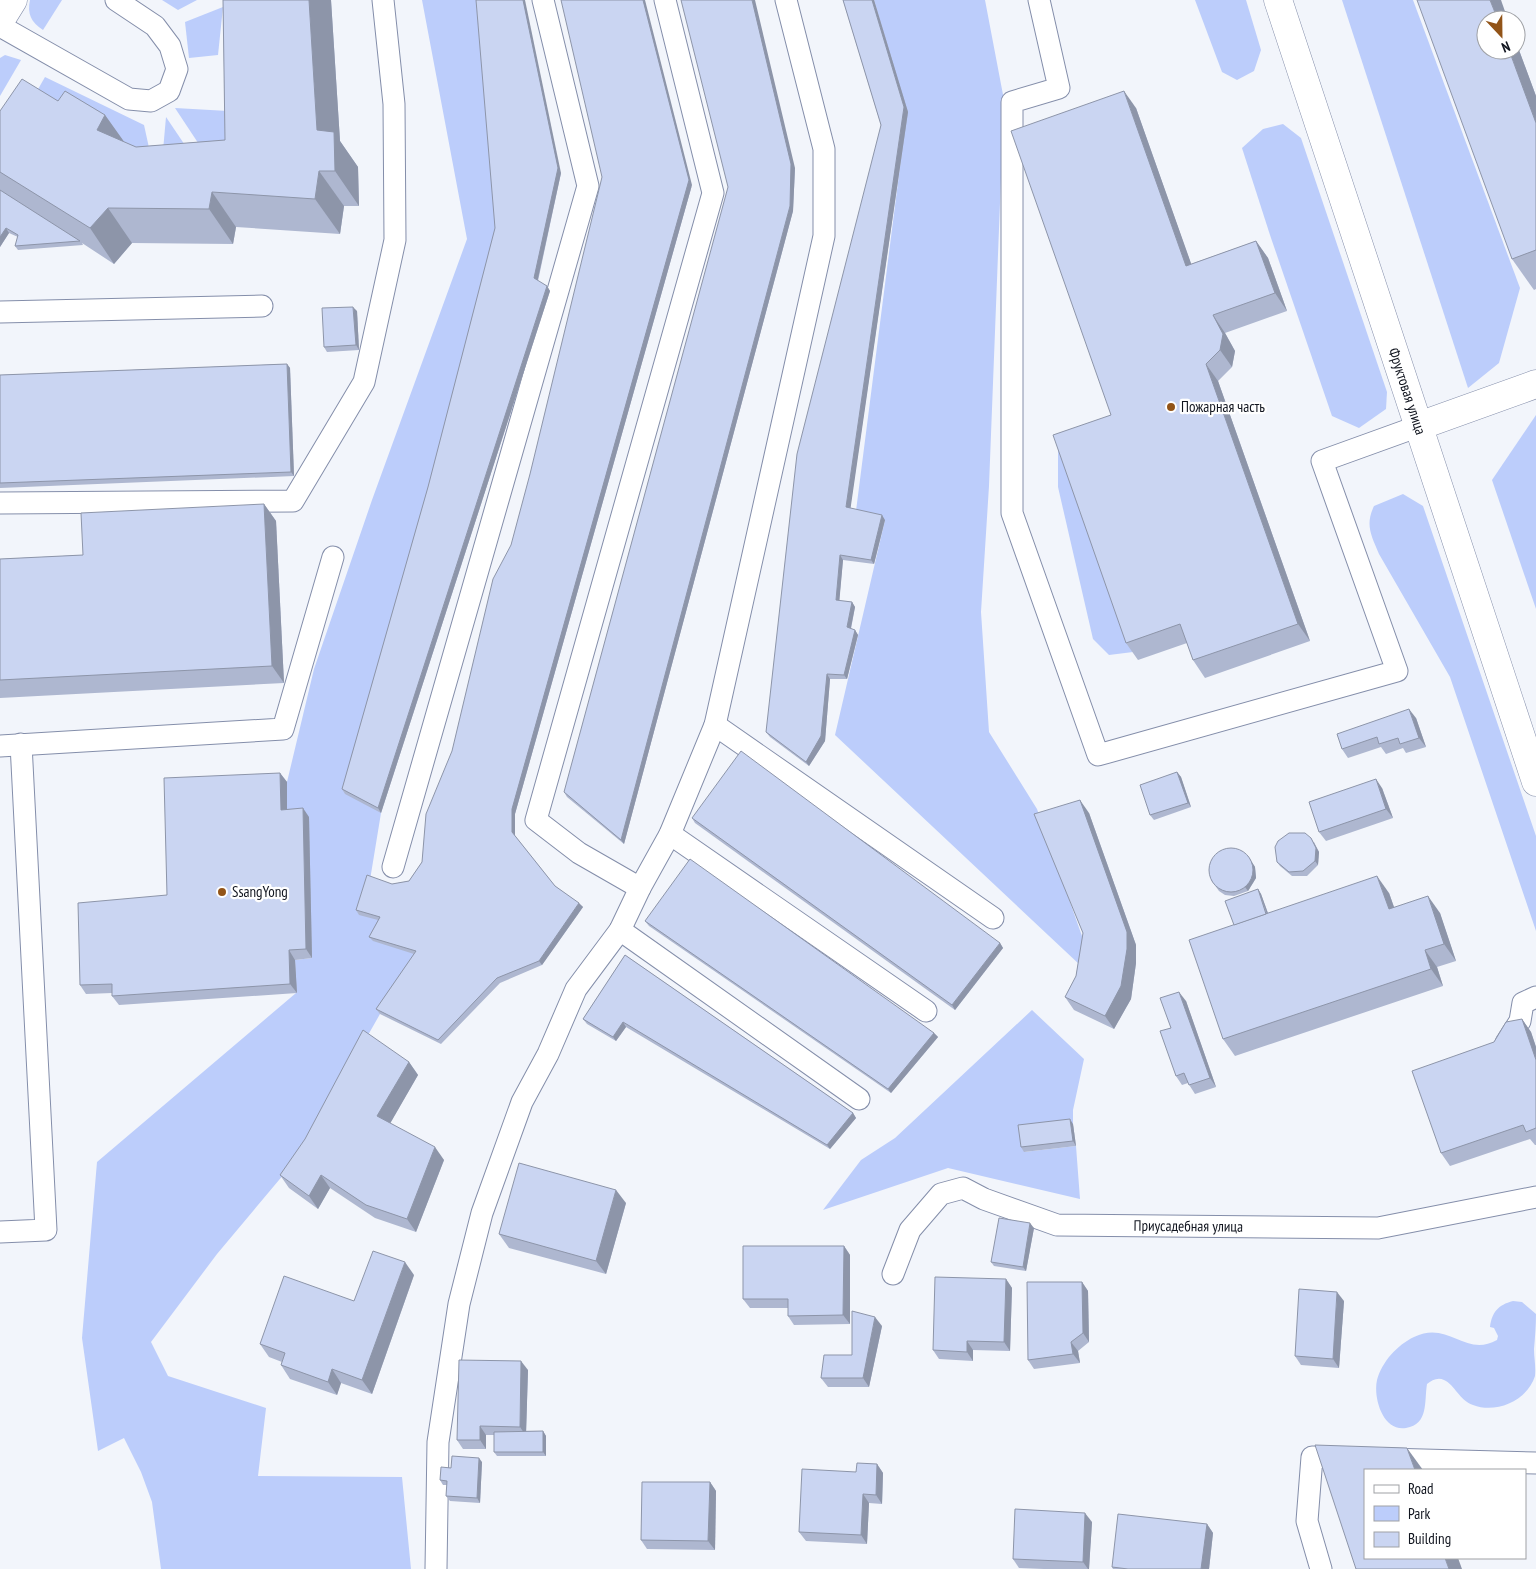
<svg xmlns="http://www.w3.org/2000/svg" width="1536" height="1569" font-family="'PT Sans Narrow',sans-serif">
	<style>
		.green { fill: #bccdfb }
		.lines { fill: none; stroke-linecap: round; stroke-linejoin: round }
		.lane-casing { stroke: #848eaa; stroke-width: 23 }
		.street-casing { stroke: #848eaa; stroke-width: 29 }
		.secondary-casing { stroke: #848eaa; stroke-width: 29 }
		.lane { stroke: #fff; stroke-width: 21 }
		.street { stroke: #fff; stroke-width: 28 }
		.secondary { stroke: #fff; stroke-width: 28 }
		.wall { fill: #aeb7d0 }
		.shaded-wall { fill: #8d95a9 }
		.building { fill: #cad5f2; stroke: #8d95a9 }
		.poi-dot { fill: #925418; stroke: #fff; stroke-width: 2 }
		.labels { text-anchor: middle; stroke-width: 4.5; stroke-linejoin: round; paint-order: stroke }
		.street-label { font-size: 15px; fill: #10141e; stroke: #fff }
		.poi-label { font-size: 15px; fill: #10141e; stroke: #fff; text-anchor: start }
	</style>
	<rect width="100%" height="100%" fill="#f2f5fb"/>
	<g class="green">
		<path d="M30 0H62L43 30C31 22 27 14 30 0Z"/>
		<polygon points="162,0 197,0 178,10"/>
		<polygon points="422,0 476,0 498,233 381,813 370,880 383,921 420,956 380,1014 300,1155 217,1254 151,1342 168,1376 266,1408 258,1476 402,1477 411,1569 161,1569 152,1502 141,1472 124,1438 98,1451 82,1338 97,1162 296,993 295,960 312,958 287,819 287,782 314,669 372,500 467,239"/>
		<polygon points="874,0 985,0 1004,100 989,486 981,612 989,732 1037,809 1088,953 1080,965 835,735 885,520 856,511 907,112"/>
		<polygon points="1195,0 1246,0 1261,50 1254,71 1237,80 1222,72"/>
		<polygon points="1342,0 1413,0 1520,288 1499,363 1468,388"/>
		<polygon points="223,7 218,55 189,58 185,22"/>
		<polygon points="5,55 21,60 0,96 0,58"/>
		<polygon points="45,77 144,125 151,157 33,98"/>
		<polygon points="175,108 228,111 224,163 214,167"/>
		<polygon points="166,117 203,172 161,173"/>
		<polygon points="1283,124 1301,138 1387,392 1386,409 1359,428 1332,416 1270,235 1242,148 1263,129"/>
		<polygon points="1536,415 1536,609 1492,480"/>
		<polygon points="1058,445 1133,652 1109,655 1093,639 1058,487"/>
		<path d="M1403 494 1423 506 1536 836V931L1450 677 1379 554C1371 535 1365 525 1374 506Z"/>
		<polygon points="1032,1010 1084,1059 1073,1110 1073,1124 1024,1152 1076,1146 1080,1199 948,1168 823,1210 861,1160 895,1138"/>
		<path d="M1513 1301 1522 1302 1536 1314C1536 1326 1535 1337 1534 1349 1534 1358 1536 1366 1535 1376 1527 1401 1496 1414 1473 1405 1459 1400 1455 1385 1444 1380 1438 1377 1432 1380 1427 1384 1424 1402 1429 1424 1406 1428 1383 1432 1373 1398 1377 1380 1382 1362 1397 1345 1414 1337 1449 1320 1465 1358 1497 1340L1498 1336 1494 1328 1490 1327C1492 1312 1498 1305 1513 1301Z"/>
	</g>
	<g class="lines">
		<defs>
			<g id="lane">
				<polyline points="1039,0 1059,88 1012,102 1012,513 1098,755 1397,671 1322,461 1419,426"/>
				<polyline points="0,26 129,99 151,101 169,91 177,69 170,46 155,26 116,0"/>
				<polyline points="0,312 262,306"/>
				<polyline points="0,503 293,501 364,382 395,240 394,104 383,0"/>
				<polyline points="715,725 993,918"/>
				<polyline points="0,746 283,729 333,557"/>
				<polyline points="670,834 926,1011"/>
				<polyline points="393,867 588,186 543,0"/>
				<polyline points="640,888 670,834 715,725 824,236 824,149 786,0"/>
				<polyline points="620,930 859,1099"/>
				<polyline points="1506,1043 1520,1021 1523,1003 1536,997"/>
				<polyline points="0,1232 46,1230 21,744"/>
				<path id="s1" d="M893 1274 910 1230 941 1194 963 1188 984 1199 1057 1225 1378 1228 1536 1197"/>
				<polyline points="1386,1459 1536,1463"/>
				<polyline points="436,1569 438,1442 459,1304 482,1213 522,1102 548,1054 576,989 620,930 640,888 579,853 536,820 713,193 665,0"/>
				<polyline points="1321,1569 1307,1521 1312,1457 1348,1458"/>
			</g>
			<g id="street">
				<polyline points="0,21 13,0"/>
				<polyline points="1419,426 1536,384"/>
			</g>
			<g id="secondary">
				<path id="s2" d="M1278 0 1536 782"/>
			</g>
		</defs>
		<use href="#lane" class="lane-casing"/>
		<use href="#street" class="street-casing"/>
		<use href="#secondary" class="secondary-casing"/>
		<use href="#lane" class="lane"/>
		<use href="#street" class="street"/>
		<use href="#secondary" class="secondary"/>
	</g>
	<g class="wall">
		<polygon points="223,0 331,0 340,141 358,167 359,206 344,206 340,234 236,227 233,244 132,243 114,264 82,243 83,245 18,250 15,246 18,237 9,233 0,247 0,111 105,115 124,142 136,147 225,140"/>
		<polygon points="843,0 874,0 908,112 850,508 885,520 874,564 843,560 839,601 852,602 855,607 851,629 855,630 858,635 847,679 830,679 825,741 809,766 770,737 766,732 881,125"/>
		<polygon points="1516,42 1536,96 1536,289 1534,290 1512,259"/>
		<polygon points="1136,108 1191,264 1256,241 1268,258 1287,311 1225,333 1235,351 1232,367 1218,381 1310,641 1205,678 1193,660 1187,643 1138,660 1126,643 1111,415"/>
		<polygon points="795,168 793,211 624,844 567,797 564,792"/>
		<polygon points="561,173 538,281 547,286 550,291 381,813 345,794 342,789 428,487 495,228"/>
		<polygon points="692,185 515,814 515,836 555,886 583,907 542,965 500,983 441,1044 380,1014 376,1009 414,954 373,941 369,937 378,920 359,915 356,910 392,884 409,881 422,862"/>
		<polygon points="357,311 359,350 327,352 324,347"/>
		<polygon points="287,364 290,368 294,476 0,488 0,375"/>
		<polygon points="264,504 276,521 284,683 0,698 0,559 83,555"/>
		<polygon points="1416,718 1426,747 1406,753 1403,748 1386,754 1381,747 1348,758 1342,749"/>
		<polygon points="1177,772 1181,777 1191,807 1154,820 1150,815"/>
		<polygon points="280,773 287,782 287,809 309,817 312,958 295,960 297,993 119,1005 112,996 112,993 86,994 80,985 167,895"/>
		<polygon points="1382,788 1393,818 1326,841 1319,832"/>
		<polygon points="1089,813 1136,945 1136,963 1131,999 1114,1029 1074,1010 1065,997 1076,976 1083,933"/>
		<polygon points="692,818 1000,943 1003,948 955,1010 695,823"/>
		<polygon points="1314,842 1319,852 1318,865 1307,876 1292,876 1280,866 1277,862"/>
		<polygon points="1248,856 1255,867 1256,878 1248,891 1234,896 1225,895 1219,891 1211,880"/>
		<polygon points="1258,889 1261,894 1268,913 1389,893 1394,907 1440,913 1456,961 1437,967 1443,986 1235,1056 1223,1039 1234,925"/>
		<polygon points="645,921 934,1033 938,1037 891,1093 649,926"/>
		<polygon points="625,955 853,1113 856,1118 830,1149 626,1027 616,1041 587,1024 583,1019"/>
		<polygon points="1186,1001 1216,1087 1195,1094 1188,1083 1182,1085 1176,1076 1171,1028"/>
		<polygon points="1522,1019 1531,1032 1536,1047 1536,1145 1535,1145 1530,1139 1450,1166 1441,1153 1494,1042"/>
		<polygon points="409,1062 418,1075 390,1123 444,1160 416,1232 375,1218 330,1188 318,1209 289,1188 280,1175"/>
		<polygon points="1073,1124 1076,1146 1024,1152 1021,1147"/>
		<polygon points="626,1203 606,1274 509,1248 499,1234"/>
		<polygon points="1034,1228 1026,1271 994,1266 991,1262"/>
		<polygon points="844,1246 850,1255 850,1324 794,1325 788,1316 788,1308 750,1308 743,1299"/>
		<polygon points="414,1275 372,1394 341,1383 337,1395 290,1379 281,1365 282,1362 269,1357 260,1344"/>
		<polygon points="1006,1279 1012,1288 1010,1351 973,1350 973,1361 939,1359 933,1350"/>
		<polygon points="1082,1282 1088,1291 1089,1342 1078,1351 1080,1363 1034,1369 1028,1360"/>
		<polygon points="1344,1301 1339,1368 1301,1365 1295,1356"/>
		<polygon points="882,1326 869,1387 828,1387 821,1378 852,1355"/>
		<polygon points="528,1370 526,1431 543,1431 546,1436 546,1456 497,1456 494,1452 494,1435 486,1435 486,1449 463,1449 457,1440"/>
		<polygon points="482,1462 480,1503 450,1501 446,1496 447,1485 443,1485 440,1480 451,1468"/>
		<polygon points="877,1464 883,1473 882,1504 869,1503 867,1544 806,1541 799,1532 856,1472"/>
		<polygon points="710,1482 716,1491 715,1550 647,1549 641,1540"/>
		<polygon points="1092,1522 1089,1569 1044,1569 1019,1568 1013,1559"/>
		<polygon points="1207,1524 1213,1533 1209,1569 1113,1569 1112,1567"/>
	</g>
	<g class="shaded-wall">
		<polygon points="309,0 331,0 340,141 358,167 359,206 335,171 317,130"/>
		<polygon points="523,0 525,0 561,173 537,283 534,278"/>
		<polygon points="643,0 645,0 692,185 515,814 515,836 512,832 512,809"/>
		<polygon points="752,0 755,0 795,168 793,211 624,844 621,840 790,206"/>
		<polygon points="872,0 874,0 908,112 850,512 846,507 904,107"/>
		<polygon points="1490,0 1501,0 1508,20 1498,20"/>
		<polygon points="1516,42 1536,96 1536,123 1509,50 1516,50"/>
		<polygon points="1124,91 1136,108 1198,283 1186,266"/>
		<polygon points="105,115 130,150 97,130"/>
		<polygon points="319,171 344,206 340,234 315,199"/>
		<polygon points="212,192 236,227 233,244 209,209"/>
		<polygon points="108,208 132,243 114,264 90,228"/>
		<polygon points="6,228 9,233 0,247 0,237"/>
		<polygon points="1256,241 1268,258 1287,311 1275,293"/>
		<polygon points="547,286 550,291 381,813 378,808"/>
		<polygon points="353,307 357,311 359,350 356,345"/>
		<polygon points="1213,315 1225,333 1235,351 1232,367 1220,350"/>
		<polygon points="287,364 290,368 294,476 291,472"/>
		<polygon points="1206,364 1218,381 1310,641 1298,624"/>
		<polygon points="264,504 276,521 284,683 272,666"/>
		<polygon points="882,515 885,520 874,564 871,560"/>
		<polygon points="840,555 843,560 839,605 836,600"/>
		<polygon points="852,602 855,607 850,632 847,627"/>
		<polygon points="855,630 858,635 847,679 844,675"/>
		<polygon points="827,674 830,679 825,741 809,766 806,762"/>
		<polygon points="1409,709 1416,718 1426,747 1419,738"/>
		<polygon points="1177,772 1181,777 1191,807 1188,803"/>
		<polygon points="280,773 287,782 287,819 281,810"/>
		<polygon points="1376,779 1382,788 1393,818 1386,809"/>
		<polygon points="1080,800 1089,813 1136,945 1136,963 1131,999 1114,1029 1105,1016"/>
		<polygon points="303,808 309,817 312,958 306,949"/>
		<polygon points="1311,838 1319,852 1318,865 1315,861"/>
		<polygon points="1248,856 1255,867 1256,878 1248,891 1245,887"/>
		<polygon points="1377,876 1389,893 1401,927 1389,909"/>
		<polygon points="1258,889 1261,894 1271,922 1268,917"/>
		<polygon points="1428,896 1440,913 1456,961 1444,944"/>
		<polygon points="579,903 583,907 542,965 539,961"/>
		<polygon points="1000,943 1003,948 955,1010 952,1005"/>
		<polygon points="289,950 295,960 297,993 290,984"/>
		<polygon points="1425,950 1437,967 1443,986 1431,969"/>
		<polygon points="1179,992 1186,1001 1216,1087 1210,1078"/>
		<polygon points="1522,1019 1531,1032 1536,1047 1536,1060"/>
		<polygon points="623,1022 626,1027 616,1041 613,1037"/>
		<polygon points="934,1033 938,1037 891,1093 888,1089"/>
		<polygon points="409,1062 418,1075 387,1129 377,1116"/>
		<polygon points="853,1113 856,1118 830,1149 827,1145"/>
		<polygon points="1070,1119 1073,1124 1076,1146 1073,1141"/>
		<polygon points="435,1147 444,1160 416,1232 407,1219"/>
		<polygon points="321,1175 330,1188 318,1209 309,1196"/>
		<polygon points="616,1190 626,1203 606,1274 596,1261"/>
		<polygon points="1030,1223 1034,1228 1026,1271 1023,1267"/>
		<polygon points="844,1246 850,1255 850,1324 843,1315"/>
		<polygon points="405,1262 414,1275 372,1394 362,1380"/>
		<polygon points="1006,1279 1012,1288 1010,1351 1004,1342"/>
		<polygon points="1082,1282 1088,1291 1089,1342 1083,1333"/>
		<polygon points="1337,1292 1344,1301 1339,1368 1333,1359"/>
		<polygon points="875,1317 882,1326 869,1387 863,1378"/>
		<polygon points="967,1341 973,1350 973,1361 967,1352"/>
		<polygon points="1071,1342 1078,1351 1080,1363 1073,1354"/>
		<polygon points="521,1361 528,1370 526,1436 520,1427"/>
		<polygon points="332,1369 341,1383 337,1395 328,1382"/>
		<polygon points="480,1426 486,1435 486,1449 480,1440"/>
		<polygon points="543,1431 546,1436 546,1456 543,1452"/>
		<polygon points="1407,1448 1423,1470 1415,1470"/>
		<polygon points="479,1458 482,1462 480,1503 477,1498"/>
		<polygon points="877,1464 883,1473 882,1504 876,1495"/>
		<polygon points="710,1482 716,1491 715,1550 708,1541"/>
		<polygon points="863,1494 869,1503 867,1544 861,1535"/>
		<polygon points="1085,1513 1092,1522 1089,1569 1088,1569 1083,1562"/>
		<polygon points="1207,1524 1213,1533 1209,1569 1201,1569"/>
		<polygon points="1445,1558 1458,1558 1462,1569 1449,1569"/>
	</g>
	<g class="building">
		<polygon points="223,0 309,0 317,130 334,132 335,171 319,171 315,199 212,192 209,209 108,208 90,228 0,172 0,111 22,79 58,101 65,91 105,115 97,130 136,147 225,140"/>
		<polygon points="476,0 523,0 558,168 534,278 547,286 378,808 342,789 428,487 495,228"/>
		<polygon points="561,0 643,0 689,180 512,809 512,832 555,886 579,903 539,961 497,978 438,1040 376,1009 416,951 369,937 380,917 356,910 367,875 392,884 409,881 422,862 426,814 452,751 493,579 511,545 530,474 602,177"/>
		<polygon points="681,0 752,0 791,164 790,206 621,840 564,792 728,187"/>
		<polygon points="843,0 872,0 904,107 846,507 882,515 871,560 840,555 836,600 852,602 847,627 855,630 844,675 827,674 821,736 806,762 766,732 797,454 881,125"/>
		<polygon points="1417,0 1490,0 1498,20 1486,20 1486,50 1509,50 1536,123 1536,250 1512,259"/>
		<polygon points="1124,91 1186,266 1256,241 1275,293 1213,315 1223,334 1220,350 1206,364 1298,624 1193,660 1180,624 1126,643 1053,435 1111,415 1011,131"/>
		<polygon points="0,190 80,241 15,246 18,235 6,228 0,237"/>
		<polygon points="353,307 356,345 324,347 322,308"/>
		<polygon points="287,364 291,472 0,483 0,375"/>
		<polygon points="264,504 272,666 0,680 0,559 83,555 81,513"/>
		<polygon points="1409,709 1419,738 1400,744 1398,738 1379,744 1377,737 1342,749 1337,734"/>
		<polygon points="741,751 1000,943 952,1005 692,818"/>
		<polygon points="1177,772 1188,803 1150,815 1140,785"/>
		<polygon points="280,773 281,810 303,808 306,949 289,950 290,984 112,996 112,984 80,985 78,903 167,895 164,778"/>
		<polygon points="1376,779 1386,809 1319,832 1309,802"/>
		<polygon points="1080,800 1127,932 1127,949 1121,986 1105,1016 1065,997 1076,976 1083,933 1034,814"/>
		<polygon points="1289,833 1305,833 1311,838 1316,848 1315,861 1303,871 1289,872 1277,862 1275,847 1278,841"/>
		<circle cx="1231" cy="870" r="22"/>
		<polygon points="690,859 934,1033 888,1089 645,921"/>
		<polygon points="1377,876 1389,909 1428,896 1444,944 1425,950 1431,969 1223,1039 1189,940"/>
		<polygon points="1258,889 1266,914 1234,925 1225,901"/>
		<polygon points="625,955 853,1113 827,1145 623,1022 613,1037 583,1019"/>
		<polygon points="1179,992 1210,1078 1189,1085 1184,1073 1176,1076 1160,1031 1171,1028 1160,998"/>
		<polygon points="1522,1019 1536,1060 1536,1128 1526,1132 1523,1125 1441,1153 1412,1071 1494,1042 1506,1022"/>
		<polygon points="363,1030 409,1062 377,1116 435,1147 407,1219 366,1205 321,1175 309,1196 280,1175 305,1139"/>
		<polygon points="1070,1119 1073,1141 1021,1147 1018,1125"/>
		<polygon points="519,1163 616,1190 596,1261 499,1234"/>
		<polygon points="999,1218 1030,1223 1023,1267 991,1262"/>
		<polygon points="743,1246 844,1246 843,1315 788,1316 788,1299 743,1299"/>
		<polygon points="373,1251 405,1262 362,1380 332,1369 328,1382 281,1365 285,1353 260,1344 284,1276 354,1301"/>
		<polygon points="935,1277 1006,1279 1004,1342 967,1341 967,1352 933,1350"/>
		<polygon points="1027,1282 1082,1282 1083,1333 1071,1342 1073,1354 1028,1360"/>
		<polygon points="1299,1289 1337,1292 1333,1359 1295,1356"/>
		<polygon points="852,1311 875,1317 863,1378 821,1378 824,1355 852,1355"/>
		<polygon points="459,1360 521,1361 520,1427 480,1426 480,1440 457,1440"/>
		<polygon points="543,1431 543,1452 494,1452 494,1432"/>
		<polygon points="1315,1445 1407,1448 1415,1470 1365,1470 1365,1558 1445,1558 1449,1569 1356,1569"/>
		<polygon points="452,1456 479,1458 477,1498 446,1496 447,1481 440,1480 441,1467 451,1468"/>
		<polygon points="857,1463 877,1464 876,1495 863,1494 861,1535 799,1532 802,1469 856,1472"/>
		<polygon points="642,1482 710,1482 708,1541 641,1540"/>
		<polygon points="1015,1509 1085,1513 1083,1562 1013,1559"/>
		<polygon points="1118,1514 1207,1524 1201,1569 1128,1569 1112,1567"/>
	</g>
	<g class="poi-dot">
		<circle cx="1171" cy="407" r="5"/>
		<circle cx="222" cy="892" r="5"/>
	</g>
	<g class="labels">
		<g class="street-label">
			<text dy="5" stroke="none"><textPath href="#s2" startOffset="412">Фруктовая улица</textPath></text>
			<text dy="5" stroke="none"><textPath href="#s1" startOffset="350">Приусадебная улица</textPath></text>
		</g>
		<g class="poi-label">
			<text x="1181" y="412">Пожарная часть</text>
			<text x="232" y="897">SsangYong</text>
		</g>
	</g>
	<rect x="1364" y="1469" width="162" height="90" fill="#ffffff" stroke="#9fa1a5"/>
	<rect x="1374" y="1485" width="25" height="8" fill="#ffffff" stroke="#9fa1a5"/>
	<text x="1408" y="1494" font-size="15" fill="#10141e">Road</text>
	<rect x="1374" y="1506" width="25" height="15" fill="#bccdfb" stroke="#9fa1a5"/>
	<text x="1408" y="1519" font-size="15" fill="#10141e">Park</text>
	<rect x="1374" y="1532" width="25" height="15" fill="#cad5f2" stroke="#9fa1a5"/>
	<text x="1408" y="1544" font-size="15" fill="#10141e">Building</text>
	<g transform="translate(1501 35) rotate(158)"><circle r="24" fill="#ffffff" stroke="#9fa1a5"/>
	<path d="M0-4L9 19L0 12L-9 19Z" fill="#925418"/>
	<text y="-8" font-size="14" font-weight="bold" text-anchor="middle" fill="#10141e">N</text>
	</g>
</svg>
